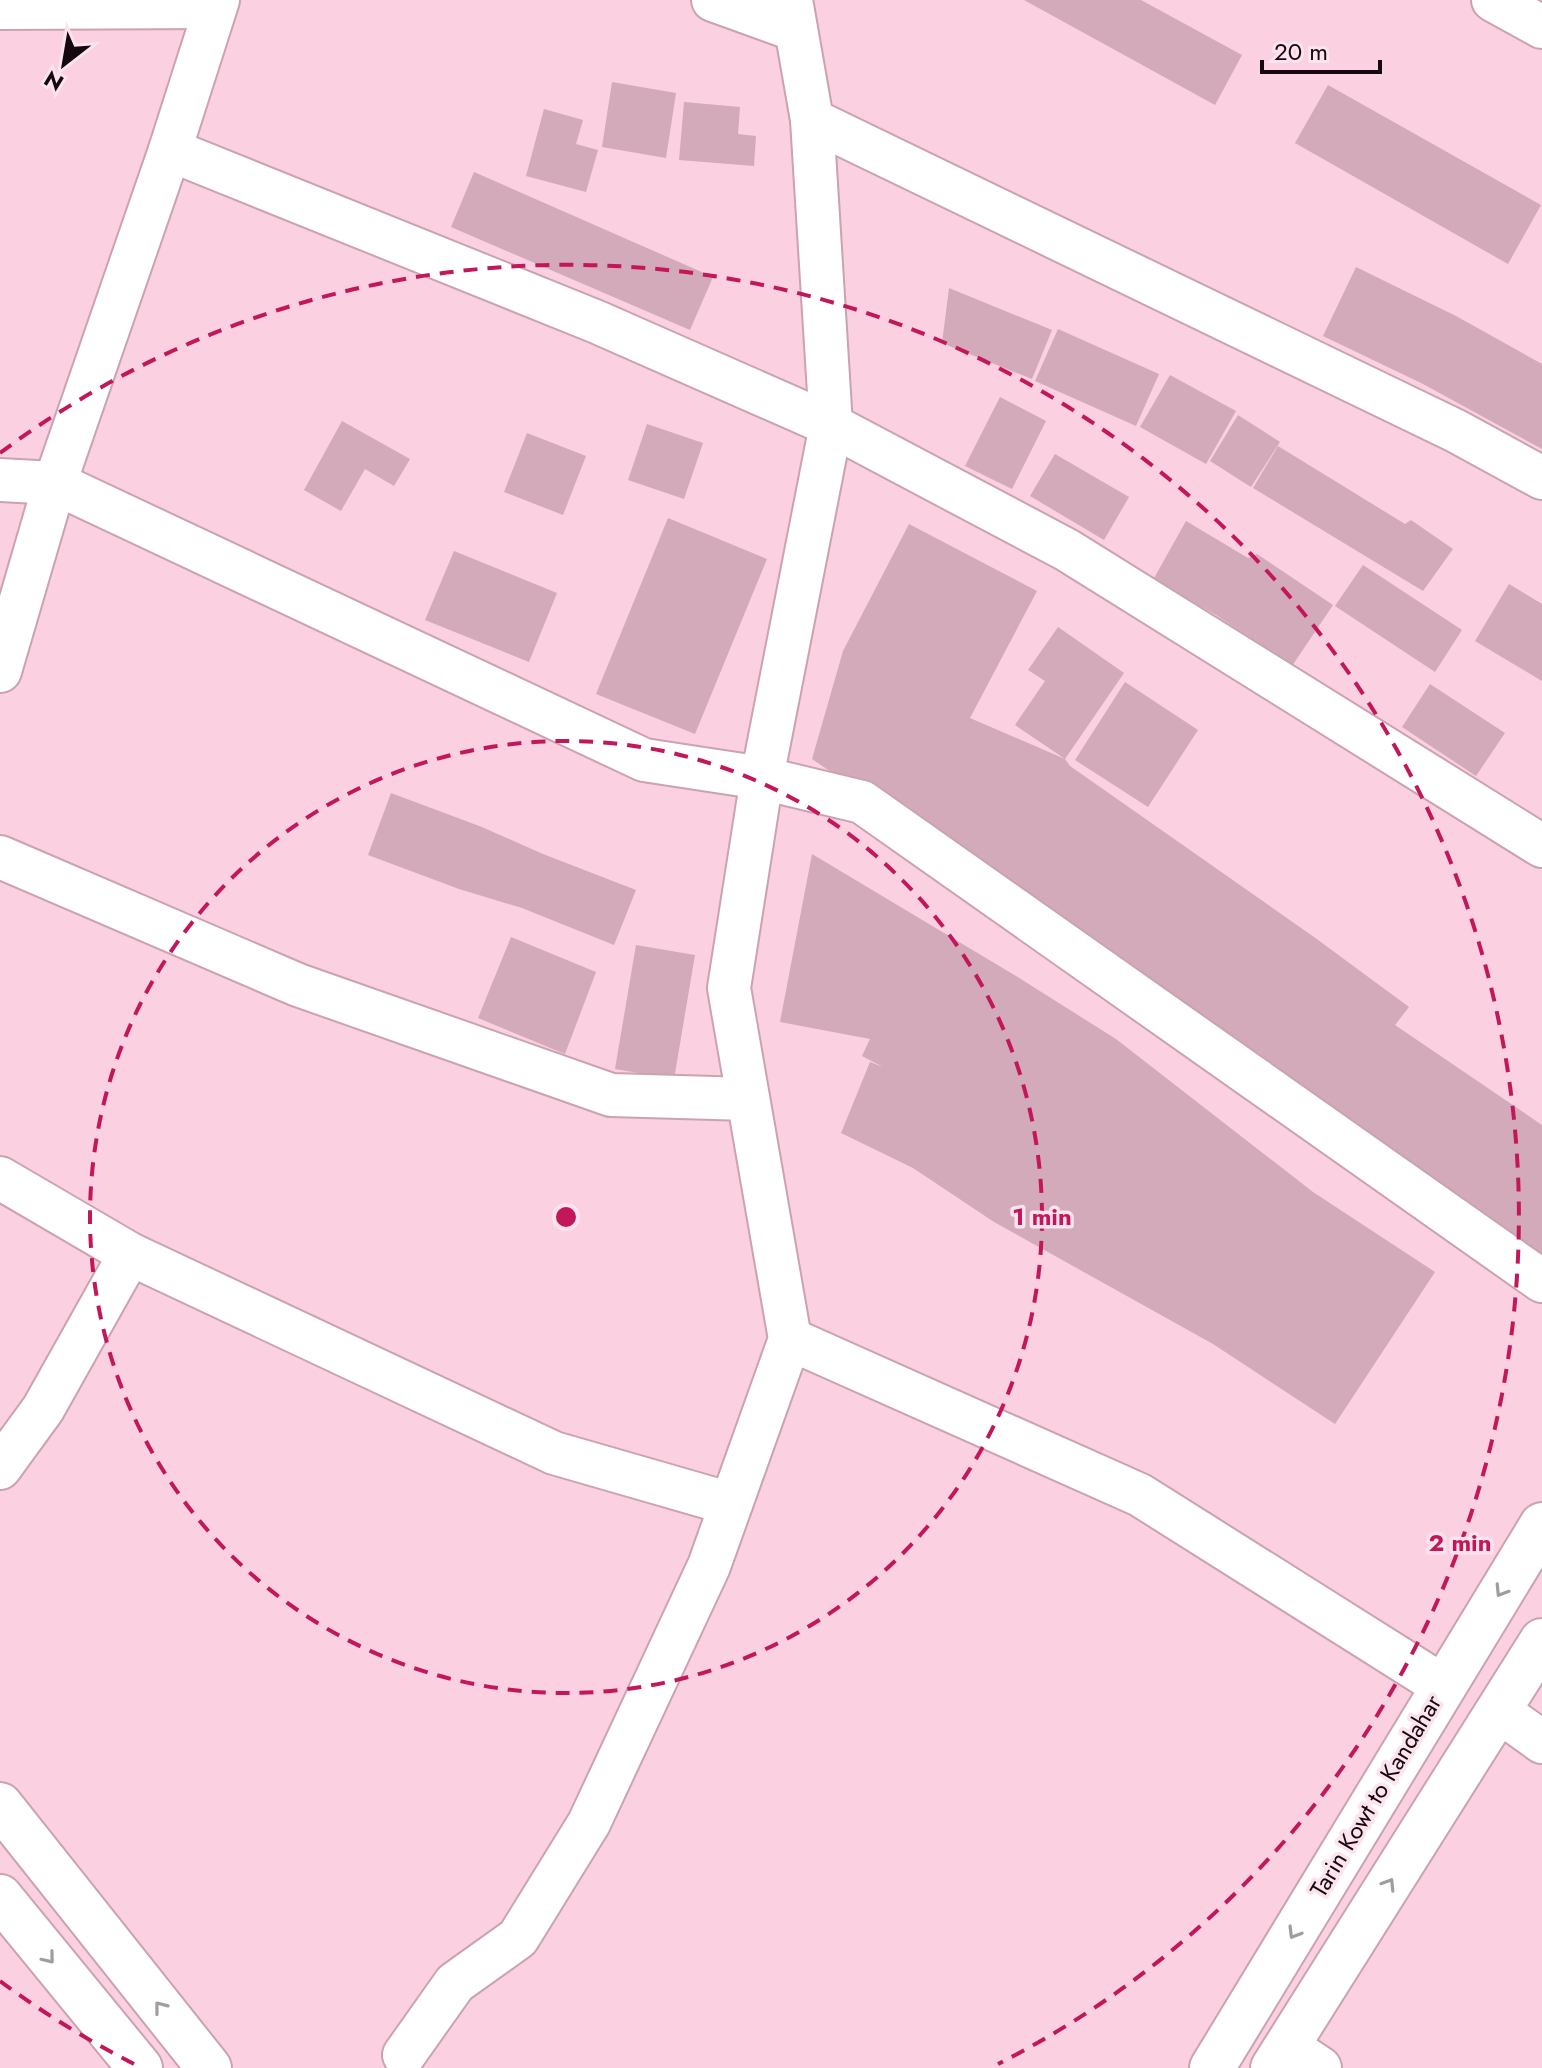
<svg xmlns="http://www.w3.org/2000/svg" width="1542" height="2068" font-family="Jost,sans-serif">
	<style>
		.building { fill: #d3aaba }
		.lines { fill: none; stroke-linecap: round; stroke-linejoin: round }
		.minor-casing { stroke: #cba2b2; stroke-width: 46 }
		.major-casing { stroke: #cba2b2; stroke-width: 48 }
		.minor { stroke: #fff; stroke-width: 42 }
		.major { stroke: #fff; stroke-width: 44 }
		.oneway { stroke: #a19c9f }
		.ring { fill: none; stroke: #c2185b; stroke-width: 4; stroke-dasharray: 14 10 }
		.labels { text-anchor: middle; stroke-width: 7; stroke-linejoin: round; paint-order: stroke }
		.street-label { font-size: 24px; fill: #15080e; stroke: #fde3ed }
		.centre { fill: #c2185b; stroke: #fde3ed; stroke-width: 4 }
		.ring-label { font-size: 24px; text-anchor: middle; font-weight: bold; fill: #c2185b; stroke: #fde3ed; stroke-width: 7; stroke-linejoin: round; paint-order: stroke }
	</style>
	<rect width="100%" height="100%" fill="#fbd0e1"/>
	<g class="building">
		<polygon points="1024,0 1141,0 1242,55 1215,105"/>
		<polygon points="612,82 676,93 666,158 602,147"/>
		<polygon points="1328,85 1541,205 1508,264 1295,143"/>
		<polygon points="684,102 740,107 738,134 756,136 754,166 679,160"/>
		<polygon points="544,109 583,120 576,144 598,150 586,192 526,176"/>
		<polygon points="474,172 713,277 690,330 451,227"/>
		<polygon points="1356,267 1456,316 1542,364 1542,449 1423,384 1323,336"/>
		<polygon points="949,288 1052,330 1032,379 942,343"/>
		<polygon points="1058,329 1159,374 1136,426 1035,381"/>
		<polygon points="1170,375 1236,411 1206,464 1140,427"/>
		<polygon points="1000,397 1046,421 1012,489 965,466"/>
		<polygon points="1238,415 1280,442 1251,487 1210,461"/>
		<polygon points="342,421 410,459 394,486 365,469 341,511 304,490"/>
		<polygon points="647,424 703,443 684,499 628,480"/>
		<polygon points="527,433 586,456 563,515 504,492"/>
		<polygon points="1278,446 1405,524 1411,520 1453,549 1423,591 1253,488"/>
		<polygon points="1055,454 1129,497 1104,540 1030,496"/>
		<polygon points="668,518 767,559 695,734 596,694"/>
		<polygon points="1186,521 1248,558 1257,554 1333,605 1292,666 1216,615 1153,580"/>
		<polygon points="909,524 1037,591 970,718 1065,759 1015,725 1045,681 1028,670 1058,627 1124,673 1065,759 1070,766 1314,937 1409,1007 1395,1025 1542,1125 1542,1267 990,880 812,759 843,651"/>
		<polygon points="454,551 557,593 529,662 425,620"/>
		<polygon points="1363,565 1462,630 1435,672 1335,606"/>
		<polygon points="1509,584 1542,604 1542,681 1475,641"/>
		<polygon points="1125,682 1198,730 1148,807 1075,760"/>
		<polygon points="1430,684 1505,733 1476,776 1402,727"/>
		<polygon points="391,793 482,827 543,854 636,890 614,945 522,908 459,889 368,855"/>
		<polygon points="812,854 1016,976 1116,1039 1313,1192 1435,1272 1335,1424 1213,1344 994,1222 913,1168 841,1133 870,1062 883,1067 862,1056 870,1039 780,1022"/>
		<polygon points="511,937 596,972 565,1054 478,1018"/>
		<polygon points="636,945 695,955 674,1079 615,1069"/>
	</g>
	<g class="lines">
		<defs>
			<g id="minor">
				<polyline points="713,0 796,30"/>
				<polyline points="1493,0 1542,27"/>
				<polyline points="0,8 215,7"/>
				<polyline points="812,120 1456,431 1542,478"/>
				<polyline points="170,150 597,322 831,425 1067,550 1542,846"/>
				<polyline points="0,480 55,483 644,760 762,778 862,802 1542,1281"/>
				<polyline points="0,671 55,483 170,150 218,0"/>
				<polyline points="0,857 298,985 611,1095 748,1099"/>
				<polyline points="0,1178 130,1254 554,1453 731,1504"/>
				<polyline points="790,1339 1140,1495 1443,1686"/>
				<polyline points="0,1468 43,1409 130,1254"/>
				<polyline points="1499,1711 1542,1742"/>
				<polyline points="1287,2046 1320,2068"/>
				<polyline points="404,2055 455,1983 518,1938 589,1823 709,1566 790,1339 729,988 762,778 831,425 812,120 791,0"/>
			</g>
			<g id="major">
				<polyline points="0,1805 209,2068"/>
				<polyline points="0,1897 140,2068"/>
				<polyline points="1212,2068 1542,1525"/>
				<polyline points="1273,2068 1542,1641"/>
			</g>
		</defs>
		<use href="#minor" class="minor-casing"/>
		<use href="#major" class="major-casing"/>
		<use href="#minor" class="minor"/>
		<use href="#major" class="major"/>
	</g>
	<defs><path id="oneway-chevron" d="M-2-3.5L2.5 0L-2 3.5" fill="none" stroke-width="1.6" stroke-linecap="round" stroke-linejoin="round" transform="scale(2)"/></defs>
	<g class="oneway">
		<use href="#oneway-chevron" transform="translate(1501 1591) rotate(122)"/>
		<use href="#oneway-chevron" transform="translate(1389 1884) rotate(-58)"/>
		<use href="#oneway-chevron" transform="translate(1294 1933) rotate(121)"/>
		<use href="#oneway-chevron" transform="translate(49 1958) rotate(51)"/>
		<use href="#oneway-chevron" transform="translate(160 2007) rotate(-128)"/>
	</g>
	<g class="ring">
		<circle cx="566" cy="1217" r="476"/>
		<path d="M134 2064A951 951 0 0 1 0 1981M0 453A951 951 0 1 1 998 2064"/>
	</g>
	<g class="labels">
		<g class="street-label">
			<text transform="translate(1376 1796) rotate(-59)" y="8">Tarin Kowt to Kandahar</text>
		</g>
	</g>
	<circle cx="566" cy="1217" r="12" class="centre"/>
	<g class="ring-label">
		<text x="1042" y="1225">1 min</text>
		<text x="1460" y="1551">2 min</text>
	</g>
	<g transform="translate(64 64) rotate(211)" stroke="#fde3ed" stroke-width="6" paint-order="stroke">
	<path d="M0-6L14 30L0 20L-14 30Z" fill="#15080e"/>
	<text y="-12" font-size="22" font-weight="bold" text-anchor="middle" fill="#15080e">N</text>
	</g>
	<path d="M1262 60v12h118v-12" fill="none" stroke="#15080e" stroke-width="4"/>
	<text x="1274" y="60" font-size="24" fill="#15080e" stroke="#fde3ed" stroke-width="6" paint-order="stroke">20 m</text>
</svg>
